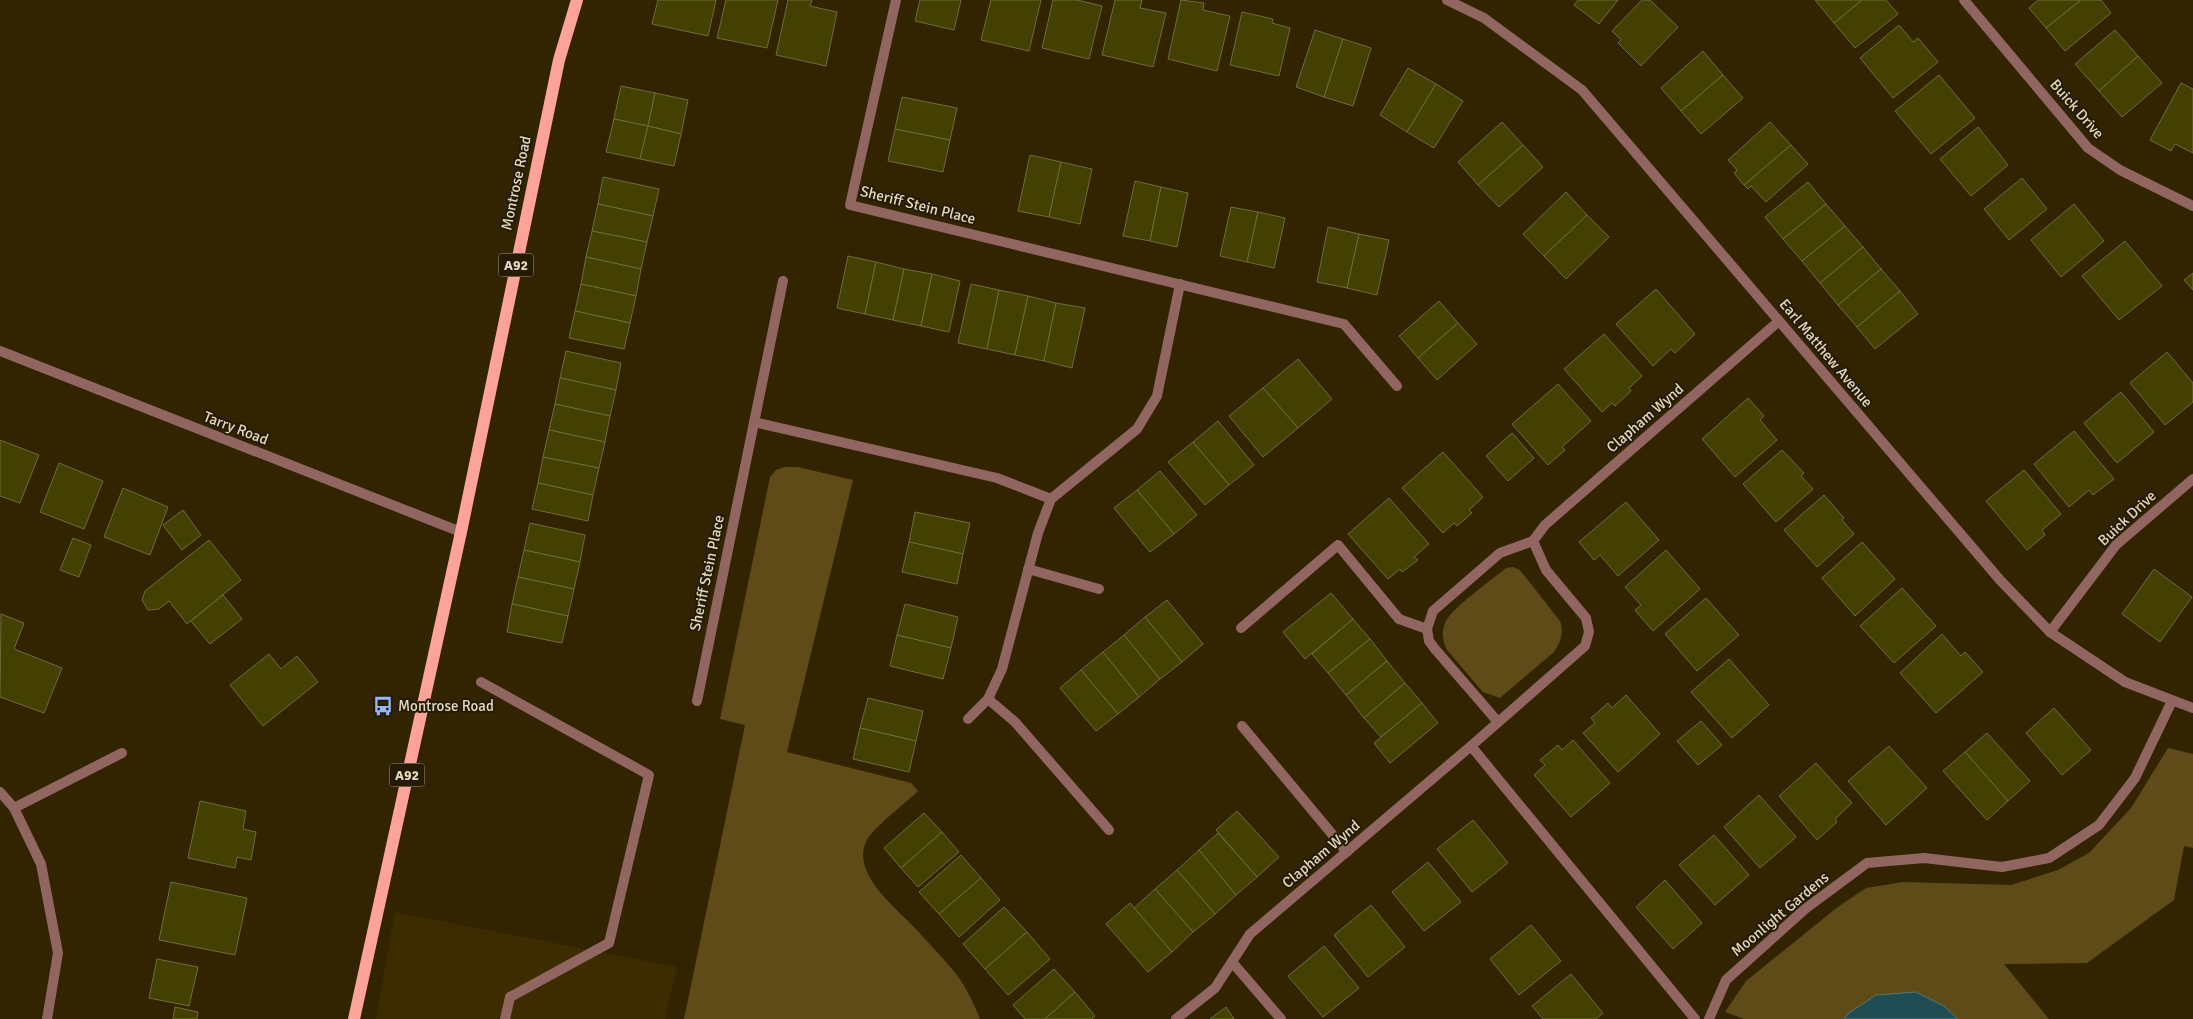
<svg xmlns="http://www.w3.org/2000/svg" width="2193" height="1019" font-family="Signika,sans-serif">
	<style>
		.built { fill: #3c2c00 }
		.green { fill: #5f4b18 }
		.water { fill: #1f4d53; stroke: #5a7774 }
		.building { fill: #434002; stroke: #6e6c3b }
		.lines { fill: none; stroke-linecap: round; stroke-linejoin: round }
		.service { stroke: #916560; stroke-width: 10 }
		.minor { stroke: #916560; stroke-width: 10 }
		.primary { stroke: #fda399; stroke-width: 12 }
		.labels { text-anchor: middle; stroke-width: 4; stroke-linejoin: round; paint-order: stroke }
		.shield { fill: #251b03; stroke: #aa9f87; stroke-width: 1 }
		.shield-label { font-size: 14px; font-weight: bold; fill: #e3d8c0 }
		.street-label { font-size: 15px; fill: #e3d8c0; stroke: #251b03 }
		.poi-label { font-size: 15px; fill: #e3d8c0; stroke: #251b03; text-anchor: start }
	</style>
	<rect width="100%" height="100%" fill="#322400"/>
	<polygon class="built" points="395,912 677,967 665,1019 376,1019"/>
	<g class="green">
		<path d="M785 467H798L853 480 787 752 911 783 918 791C906 803 872 828 866 842 852 872 892 905 911 924 926 940 943 958 957 975 967 989 974 1004 980 1019H684L745 725 720 719 770 477 776 470Z"/>
		<path d="M1513 567 1520 570 1560 621C1564 632 1561 642 1554 652L1500 698 1483 692 1447 650C1443 641 1441 633 1445 623 1450 609 1493 579 1506 568Z"/>
		<polygon points="2168,748 2193,754 2193,848 2184,846 2174,900 2087,963 2004,964 2049,1019 1744,1019 1725,1012 1746,981 1839,906 1866,888 1903,882 2011,885 2058,870 2089,853 2131,808"/>
	</g>
	<polygon class="water" points="1916,992 1944,1006 1958,1019 1844,1019 1849,1013 1876,995"/>
	<g class="building">
		<polygon points="658,0 716,0 708,36 652,24"/>
		<polygon points="726,0 778,0 767,48 717,38"/>
		<polygon points="788,0 812,0 810,6 837,12 826,66 776,55"/>
		<polygon points="920,0 961,0 954,30 915,21"/>
		<polygon points="991,0 1041,0 1029,51 981,40"/>
		<polygon points="1053,0 1077,0 1102,6 1089,59 1042,48"/>
		<polygon points="1115,0 1142,0 1140,8 1166,13 1153,67 1102,55"/>
		<polygon points="1181,0 1204,3 1203,10 1230,16 1217,71 1168,59"/>
		<polygon points="1578,0 1618,0 1599,24 1574,5"/>
		<polygon points="1642,0 1650,0 1678,27 1641,66 1618,43 1621,40 1612,31"/>
		<polygon points="1815,0 1862,0 1834,23"/>
		<polygon points="1862,0 1886,0 1898,14 1855,48 1834,23"/>
		<polygon points="2038,0 2081,0 2046,28 2029,8"/>
		<polygon points="2081,0 2101,0 2111,13 2065,51 2046,28"/>
		<polygon points="1242,12 1273,19 1272,23 1290,28 1279,76 1230,65"/>
		<polygon points="1899,25 1913,42 1918,38 1938,62 1893,98 1860,58"/>
		<polygon points="1315,30 1343,39 1324,97 1296,87"/>
		<polygon points="2115,30 2138,56 2099,91 2075,64"/>
		<polygon points="1343,39 1371,48 1353,106 1324,97"/>
		<polygon points="1703,51 1723,75 1681,111 1661,88"/>
		<polygon points="2138,56 2162,83 2122,117 2099,91"/>
		<polygon points="1408,68 1436,84 1407,132 1380,115"/>
		<polygon points="1723,75 1743,98 1701,134 1681,111"/>
		<polygon points="1939,75 1975,118 1931,154 1895,111"/>
		<polygon points="2181,83 2193,89 2193,153 2175,144 2171,151 2150,140"/>
		<polygon points="1436,84 1463,101 1434,148 1407,132"/>
		<polygon points="621,86 655,93 648,126 614,119"/>
		<polygon points="655,93 688,100 681,134 648,126"/>
		<polygon points="902,97 957,108 950,140 895,129"/>
		<polygon points="614,119 648,126 640,159 606,152"/>
		<polygon points="1502,122 1523,145 1478,185 1458,162"/>
		<polygon points="1770,122 1791,145 1744,185 1734,173 1737,170 1728,160"/>
		<polygon points="648,126 681,134 674,166 640,159"/>
		<polygon points="1978,127 2008,165 1971,196 1940,159"/>
		<polygon points="895,129 950,140 943,172 888,161"/>
		<polygon points="1523,145 1543,167 1499,207 1478,185"/>
		<polygon points="1791,145 1808,164 1766,202 1751,186 1748,189 1744,185"/>
		<polygon points="1030,155 1061,162 1049,217 1018,211"/>
		<polygon points="1061,162 1092,169 1080,224 1049,217"/>
		<polygon points="603,177 659,189 653,216 598,204"/>
		<polygon points="2022,178 2047,209 2009,240 1984,209"/>
		<polygon points="1135,181 1161,187 1150,241 1123,236"/>
		<polygon points="1808,182 1826,204 1783,239 1765,217"/>
		<polygon points="1161,187 1188,193 1177,247 1150,241"/>
		<polygon points="1566,192 1587,215 1544,256 1523,234"/>
		<polygon points="598,204 653,216 647,242 592,231"/>
		<polygon points="1826,204 1845,226 1802,261 1783,239"/>
		<polygon points="2074,204 2104,241 2061,277 2031,240"/>
		<polygon points="1231,207 1258,212 1247,262 1220,256"/>
		<polygon points="1258,212 1285,218 1274,268 1247,262"/>
		<polygon points="1587,215 1609,237 1566,279 1544,256"/>
		<polygon points="1845,226 1863,247 1820,283 1802,261"/>
		<polygon points="1328,227 1359,234 1347,288 1317,282"/>
		<polygon points="592,231 647,242 641,269 586,257"/>
		<polygon points="1359,234 1389,240 1377,295 1347,288"/>
		<polygon points="2125,241 2162,286 2119,320 2082,276"/>
		<polygon points="1863,247 1881,269 1838,305 1820,283"/>
		<polygon points="848,256 876,262 865,314 837,308"/>
		<polygon points="586,257 641,269 636,296 581,284"/>
		<polygon points="876,262 904,269 893,320 865,314"/>
		<polygon points="904,269 932,274 921,326 893,320"/>
		<polygon points="1881,269 1900,291 1857,327 1838,305"/>
		<polygon points="2193,273 2193,290 2184,280"/>
		<polygon points="932,274 960,281 949,332 921,326"/>
		<polygon points="581,284 636,296 630,323 575,311"/>
		<polygon points="971,284 999,290 987,349 958,343"/>
		<polygon points="1656,289 1695,334 1675,353 1671,349 1653,366 1616,324"/>
		<polygon points="999,290 1028,296 1015,355 987,349"/>
		<polygon points="1900,291 1918,314 1875,349 1857,327"/>
		<polygon points="1028,296 1056,303 1044,361 1015,355"/>
		<polygon points="1439,301 1458,323 1418,358 1399,336"/>
		<polygon points="1056,303 1085,308 1072,368 1044,361"/>
		<polygon points="575,311 630,323 624,349 569,338"/>
		<polygon points="1458,323 1477,344 1437,380 1418,358"/>
		<polygon points="1604,334 1642,376 1629,388 1631,391 1615,406 1612,403 1602,412 1564,369"/>
		<polygon points="566,351 621,363 616,390 560,378"/>
		<polygon points="2167,352 2193,383 2193,402 2165,425 2130,383"/>
		<polygon points="1298,359 1332,399 1298,428 1263,388"/>
		<polygon points="560,378 616,390 610,416 555,404"/>
		<polygon points="1558,384 1591,421 1562,447 1565,450 1548,465 1512,424"/>
		<polygon points="1263,388 1298,428 1263,457 1229,416"/>
		<polygon points="2121,392 2154,432 2117,463 2084,423"/>
		<polygon points="1748,398 1764,416 1760,420 1777,440 1735,477 1702,439"/>
		<polygon points="555,404 610,416 605,442 549,430"/>
		<polygon points="1218,421 1254,465 1229,485 1193,442"/>
		<polygon points="549,430 605,442 599,468 543,457"/>
		<polygon points="2074,431 2114,479 2093,495 2089,490 2069,507 2034,464"/>
		<polygon points="1512,433 1534,458 1508,481 1486,456"/>
		<polygon points="0,440 39,455 20,503 0,496"/>
		<polygon points="1193,442 1229,485 1205,505 1168,462"/>
		<polygon points="1782,450 1804,473 1801,476 1813,489 1776,522 1743,484"/>
		<polygon points="1443,452 1483,497 1469,510 1472,513 1457,526 1454,523 1443,533 1402,488"/>
		<polygon points="543,457 599,468 593,495 538,483"/>
		<polygon points="59,463 103,481 84,529 40,512"/>
		<polygon points="2024,470 2061,514 2042,530 2045,535 2027,550 1986,501"/>
		<polygon points="1160,471 1197,515 1174,534 1137,490"/>
		<polygon points="538,483 593,495 588,521 532,509"/>
		<polygon points="123,488 168,507 150,555 104,537"/>
		<polygon points="1137,490 1174,534 1150,552 1114,508"/>
		<polygon points="1824,495 1844,518 1842,520 1854,534 1817,567 1784,530"/>
		<polygon points="1389,498 1429,544 1414,557 1418,560 1402,572 1400,569 1388,579 1348,534"/>
		<polygon points="1626,502 1659,540 1618,576 1600,555 1594,560 1579,542"/>
		<polygon points="183,510 201,535 182,550 163,525"/>
		<polygon points="915,512 970,523 963,554 909,542"/>
		<polygon points="530,523 585,535 580,562 524,550"/>
		<polygon points="73,538 91,545 79,577 60,570"/>
		<polygon points="209,540 241,580 187,624 169,601 159,609 148,610 142,600 145,591"/>
		<polygon points="909,542 963,554 957,584 902,572"/>
		<polygon points="1862,542 1895,579 1855,616 1822,578"/>
		<polygon points="524,550 580,562 574,589 518,577"/>
		<polygon points="1666,550 1700,589 1653,631 1635,610 1641,605 1625,587"/>
		<polygon points="2154,569 2192,597 2160,642 2122,614"/>
		<polygon points="518,577 574,589 568,616 512,604"/>
		<polygon points="1902,588 1936,626 1894,663 1860,626"/>
		<polygon points="1331,593 1353,619 1305,659 1283,632"/>
		<polygon points="223,595 242,619 210,644 191,621"/>
		<polygon points="1706,598 1739,635 1697,671 1665,634"/>
		<polygon points="1167,600 1203,644 1182,662 1145,617"/>
		<polygon points="512,604 568,616 562,643 507,632"/>
		<polygon points="905,604 958,617 951,648 897,635"/>
		<polygon points="1,614 24,623 14,649 62,668 44,713 0,697"/>
		<polygon points="1145,617 1182,662 1160,679 1124,635"/>
		<polygon points="1353,619 1370,639 1328,673 1312,654"/>
		<polygon points="1942,634 1961,656 1965,652 1983,672 1936,713 1900,673"/>
		<polygon points="897,635 951,648 943,679 890,666"/>
		<polygon points="1124,635 1160,679 1139,697 1103,652"/>
		<polygon points="1370,639 1387,661 1346,695 1328,673"/>
		<polygon points="1103,652 1139,697 1118,714 1081,670"/>
		<polygon points="269,654 281,669 297,656 318,682 263,726 230,685"/>
		<polygon points="1729,659 1769,705 1732,738 1691,692"/>
		<polygon points="1387,661 1405,683 1364,718 1346,695"/>
		<polygon points="1081,670 1118,714 1096,731 1060,688"/>
		<polygon points="1405,683 1422,703 1381,737 1364,718"/>
		<polygon points="1626,695 1660,734 1618,772 1583,733 1595,723 1591,718 1608,703 1612,708"/>
		<polygon points="868,698 923,711 916,741 860,728"/>
		<polygon points="1422,703 1438,723 1390,763 1374,743"/>
		<polygon points="2054,708 2091,750 2062,775 2026,733"/>
		<polygon points="1701,721 1722,745 1698,765 1677,741"/>
		<polygon points="860,728 916,741 909,772 853,759"/>
		<polygon points="1987,733 2030,781 2008,801 1965,752"/>
		<polygon points="1573,740 1610,783 1571,817 1534,775 1545,765 1540,760 1558,745 1562,750"/>
		<polygon points="1889,746 1927,788 1886,825 1848,781"/>
		<polygon points="1965,752 2008,801 1987,820 1943,771"/>
		<polygon points="1816,763 1852,803 1835,819 1837,822 1817,840 1779,796"/>
		<polygon points="1759,795 1796,837 1760,868 1724,827"/>
		<polygon points="200,801 246,811 243,829 256,832 251,860 237,857 235,868 188,858"/>
		<polygon points="1237,811 1279,857 1257,877 1216,830"/>
		<polygon points="924,813 942,832 901,868 884,848"/>
		<polygon points="1473,820 1508,863 1472,892 1437,849"/>
		<polygon points="942,832 959,852 918,887 901,868"/>
		<polygon points="1218,833 1257,877 1236,895 1199,850"/>
		<polygon points="1714,835 1749,875 1715,905 1679,865"/>
		<polygon points="1199,850 1236,895 1215,914 1177,870"/>
		<polygon points="961,855 981,878 939,914 919,892"/>
		<polygon points="1428,862 1461,902 1424,931 1392,892"/>
		<polygon points="1177,870 1215,914 1193,932 1155,889"/>
		<polygon points="981,878 1000,900 959,937 939,914"/>
		<polygon points="1665,880 1702,923 1673,949 1636,907"/>
		<polygon points="171,882 247,898 235,955 159,940"/>
		<polygon points="1155,889 1193,932 1172,952 1134,908"/>
		<polygon points="1130,903 1172,952 1148,972 1106,924"/>
		<polygon points="1371,905 1405,947 1368,977 1334,935"/>
		<polygon points="1004,907 1027,932 985,969 963,944"/>
		<polygon points="1531,925 1561,961 1519,995 1490,959"/>
		<polygon points="1027,932 1050,959 1008,995 985,969"/>
		<polygon points="1324,946 1359,988 1323,1017 1288,976"/>
		<polygon points="157,959 198,967 189,1006 149,998"/>
		<polygon points="1054,969 1075,992 1045,1019 1025,1019 1013,1005"/>
		<polygon points="1571,974 1603,1013 1596,1019 1543,1019 1532,1006"/>
		<polygon points="1075,992 1095,1016 1092,1019 1045,1019"/>
		<polygon points="175,1007 198,1012 197,1019 173,1019"/>
		<polygon points="1226,1007 1234,1019 1210,1019"/>
	</g>
	<g class="lines">
		<g class="service">
			<polyline points="1241,628 1338,545 1399,619 1427,629"/>
			<polyline points="481,682 649,775 609,943 510,997 505,1019"/>
			<polyline points="988,699 1015,722 1109,830"/>
			<polyline points="1242,726 1347,852"/>
		</g>
		<g class="minor">
			<polyline points="896,0 850,205 1344,324 1397,386"/>
			<polyline points="1447,0 1484,18 1582,90 2000,580 2050,632 2125,682 2193,708"/>
			<polyline points="1964,0 2088,148 2120,170 2193,206"/>
			<polyline points="0,351 461,532"/>
			<polyline points="754,422 997,478 1051,499"/>
			<polyline points="1028,569 1099,589"/>
			<polyline points="2050,632 2116,545 2193,479"/>
			<polyline points="697,701 783,281"/>
			<polyline points="968,719 988,699 1002,669 1038,533 1051,499 1137,429 1157,396 1180,284"/>
			<polyline points="1498,722 1435,649 1429,641 1427,629 1433,611 1500,553 1533,541"/>
			<polyline points="1471,746 1695,1019"/>
			<polyline points="0,792 14,808 41,864 58,953 47,1019"/>
			<polyline points="14,808 122,753"/>
			<polyline points="1232,962 1281,1019"/>
			<polyline points="1176,1019 1215,988 1250,934 1471,746 1585,646 1589,632 1586,618 1546,570 1533,541 1545,525 1779,321"/>
			<polyline points="1709,1019 1726,980 1805,909 1867,863 1924,858 2002,867 2049,858 2099,825 2135,778 2172,701"/>
		</g>
		<polyline class="primary" points="354,1019 461,532 559,60 577,0"/>
	</g>
	<defs>
		<symbol id="bus-bare" viewBox="-9 -9 18 18"><path d="M-5-6H5V4H4V6H2V4H-2V6H-4V4H-5ZM-3.5-4V0h7V-4ZM-3.5 1.2v1.5H-2V1.2ZM2 1.2v1.5H3.5V1.2Z" fill="#98b6fd" stroke="#251b03" stroke-width="2.5" paint-order="stroke"/></symbol>
	</defs>
	<g fill-rule="evenodd">
		<use href="#bus-bare" x="369" y="692" width="28" height="28"/>
	</g>
	<g class="labels">
		<g class="shield">
			<rect x="498.5" y="253.5" width="35" height="23" rx="4"/>
			<rect x="389.5" y="763.5" width="35" height="23" rx="4"/>
		</g>
		<g class="shield-label">
			<text x="516" y="270">A92</text>
			<text x="407" y="780">A92</text>
		</g>
		<g class="street-label">
			<text transform="translate(2077 109) rotate(49)" y="5">Buick Drive</text>
			<text transform="translate(516 183) rotate(-78)" y="5">Montrose Road</text>
			<text transform="translate(918 205) rotate(14)" y="5">Sheriff Stein Place</text>
			<text transform="translate(1826 353) rotate(50)" y="5">Earl Matthew Avenue</text>
			<text transform="translate(1645 418) rotate(-41)" y="5">Clapham Wynd</text>
			<text transform="translate(236 428) rotate(21)" y="5">Tarry Road</text>
			<text transform="translate(2127 518) rotate(-43)" y="5">Buick Drive</text>
			<text transform="translate(707 573) rotate(-78)" y="5">Sheriff Stein Place</text>
			<text transform="translate(1321 854) rotate(-40)" y="5">Clapham Wynd</text>
			<text transform="translate(1780 914) rotate(-40)" y="5">Moonlight Gardens</text>
		</g>
		<g class="poi-label">
			<text x="398" y="711">Montrose Road</text>
		</g>
	</g>
</svg>
